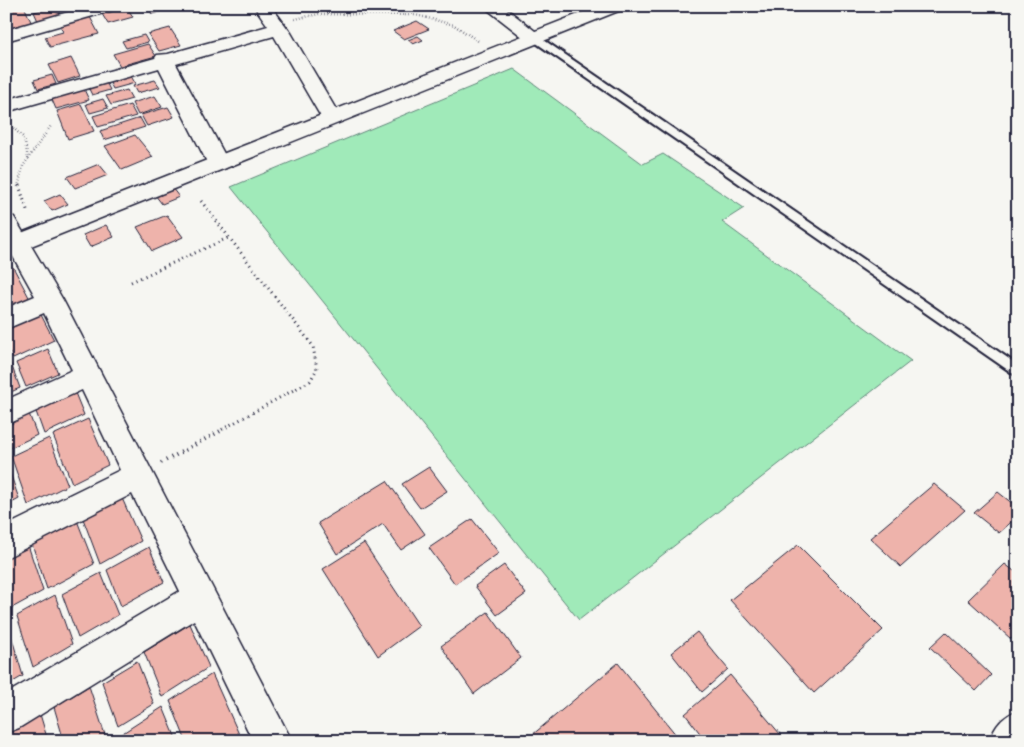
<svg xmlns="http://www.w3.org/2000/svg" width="1024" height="747" font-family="Itim,sans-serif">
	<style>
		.green { fill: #a0eab9; stroke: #61867a }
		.building { fill: #eeb3ab; stroke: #22223b }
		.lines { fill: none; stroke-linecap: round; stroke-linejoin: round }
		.lane-casing { stroke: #22223b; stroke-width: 4 }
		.street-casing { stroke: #22223b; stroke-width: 3 }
		.secondary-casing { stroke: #22223b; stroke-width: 3 }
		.path-far2 { stroke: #22223b; stroke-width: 2.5; stroke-dasharray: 0.5 2.5; stroke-linecap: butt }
		.path-far1 { stroke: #22223b; stroke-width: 3; stroke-dasharray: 1 4; stroke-linecap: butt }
		.path { stroke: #22223b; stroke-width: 4; stroke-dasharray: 1 4.5; stroke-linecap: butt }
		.lane { fill: #f6f6f2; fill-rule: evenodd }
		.street { fill: #f6f6f2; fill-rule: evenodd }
		.secondary { fill: #f6f6f2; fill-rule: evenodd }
	</style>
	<rect width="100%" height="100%" fill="#f6f6f2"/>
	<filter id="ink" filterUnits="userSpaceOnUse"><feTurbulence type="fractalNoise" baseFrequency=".02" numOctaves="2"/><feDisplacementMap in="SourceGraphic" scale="10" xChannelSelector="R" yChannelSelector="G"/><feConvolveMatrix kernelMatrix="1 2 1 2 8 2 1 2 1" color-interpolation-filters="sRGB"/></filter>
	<g filter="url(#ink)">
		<polygon class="green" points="514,69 643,164 663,154 744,208 722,222 911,361 579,620 231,187"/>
		<g class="building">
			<polygon points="24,6 32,24 6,31 6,10"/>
			<polygon points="56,6 61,15 38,21 34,12"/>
			<polygon points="147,6 181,6 152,14"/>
			<polygon points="127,7 133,17 108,24 102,14"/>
			<polygon points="90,17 99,34 50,47 45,37 63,32 60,25"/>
			<polygon points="417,21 429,29 404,39 393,31"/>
			<polygon points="170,28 181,45 159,51 148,34"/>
			<polygon points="144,35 148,42 126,48 122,41"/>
			<polygon points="418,36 423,40 413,44 408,40"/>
			<polygon points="148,44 156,56 120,66 113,54"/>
			<polygon points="71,58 80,76 58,83 49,65"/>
			<polygon points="128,71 135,83 113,89 107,77"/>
			<polygon points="52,75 56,84 38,89 34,80"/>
			<polygon points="104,78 110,90 92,95 86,83"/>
			<polygon points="155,80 160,87 137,93 133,86"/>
			<polygon points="82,85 89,100 56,109 50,95"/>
			<polygon points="127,90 132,99 111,105 106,96"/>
			<polygon points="155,96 162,107 138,115 132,103"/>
			<polygon points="103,99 108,108 90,113 86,104"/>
			<polygon points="81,104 94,131 68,139 57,111"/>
			<polygon points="130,105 136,116 98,127 93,116"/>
			<polygon points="168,107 174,117 147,126 141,115"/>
			<polygon points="140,118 145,127 104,140 100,131"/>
			<polygon points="135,135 153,157 122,170 105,146"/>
			<polygon points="99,164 108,175 75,188 67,177"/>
			<polygon points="172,188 179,197 162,204 155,195"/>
			<polygon points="60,194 68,204 52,211 44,201"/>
			<polygon points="167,215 183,237 152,251 137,227"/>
			<polygon points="106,225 114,237 90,247 83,235"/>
			<polygon points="13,267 31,301 6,311 6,269"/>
			<polygon points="39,311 54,340 13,359 6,345 6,325"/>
			<polygon points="48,349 58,373 26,387 16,363"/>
			<polygon points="11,364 20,388 6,394 6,367"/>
			<polygon points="73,388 84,415 44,434 34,406"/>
			<polygon points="28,411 37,435 6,450 6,421"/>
			<polygon points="88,419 108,465 72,483 53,435"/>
			<polygon points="49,438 68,485 28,505 11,456"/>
			<polygon points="6,461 19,499 6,506"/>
			<polygon points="429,467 447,491 420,508 402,484"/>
			<polygon points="387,481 425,534 401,550 383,524 337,554 318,523"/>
			<polygon points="934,484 965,510 901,567 870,538"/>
			<polygon points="998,492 1018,508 1018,516 999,533 974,513"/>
			<polygon points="121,496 141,541 100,564 82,516"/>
			<polygon points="76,518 94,564 47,589 31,541"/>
			<polygon points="472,519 499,553 455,584 429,548"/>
			<polygon points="27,542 43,591 8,610 6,603 6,553"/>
			<polygon points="364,543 419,626 378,656 323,569"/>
			<polygon points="798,545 883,630 814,693 730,600"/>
			<polygon points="149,547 164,582 121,606 107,570"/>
			<polygon points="1005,564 1018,574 1018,632 1011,639 968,600"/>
			<polygon points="504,565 526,594 497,615 475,586"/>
			<polygon points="101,573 118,615 78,638 62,594"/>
			<polygon points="55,595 72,644 33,667 17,616"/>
			<polygon points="488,612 521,658 474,694 441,646"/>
			<polygon points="190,624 209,667 162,697 144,652"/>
			<polygon points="8,625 23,676 6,686 6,626"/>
			<polygon points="697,632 728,669 702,692 671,653"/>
			<polygon points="946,632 991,675 976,691 930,647"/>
			<polygon points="137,661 154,704 118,726 102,682"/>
			<polygon points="618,663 681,741 525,741"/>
			<polygon points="212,674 242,741 186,741 170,701"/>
			<polygon points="730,675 786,741 706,741 685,714"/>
			<polygon points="89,686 107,741 64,741 54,707"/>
			<polygon points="37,704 48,741 6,741 6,722"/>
			<polygon points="163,707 177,741 116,741 115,738"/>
		</g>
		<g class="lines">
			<defs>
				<polygon id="lane" points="532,36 538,36 1018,365 1018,377 532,40"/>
				<g id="street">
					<polygon points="89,6 116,6 114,10 6,41 6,30"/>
					<polygon points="254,6 271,6 291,33 341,118 338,122 331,124 324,122 274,36 176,64 229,163 226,168 218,170 210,168 159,68 6,112 6,100 155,58 157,55 168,54 268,26"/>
					<polygon points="483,6 503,6 544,38 541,42 529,42"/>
					<polygon points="6,215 14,217 63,300 292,741 253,741 194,620 19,728 6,733 6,694 180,591 132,494 6,558 6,526 120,470 82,390 6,425 6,400 72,370 44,313 6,329 6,308 35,296 6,244"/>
					<path d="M1018 710V741H989C996 725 1002 717 1018 710Z"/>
				</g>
				<polygon id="secondary" points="599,6 623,6 621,10 6,256 6,239"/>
			</defs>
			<use href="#lane" class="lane-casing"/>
			<use href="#street" class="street-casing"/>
			<use href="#secondary" class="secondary-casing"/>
			<g class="path-far2">
				<polyline points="295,19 319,14 416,15 454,25 478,41"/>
				<polyline points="9,124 24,138 28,158"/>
				<polyline points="18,187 23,166 51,126"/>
			</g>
			<g class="path-far1">
				<polyline points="19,185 28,213"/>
				<polyline points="201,201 313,346 317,369 310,381 221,430"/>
				<polyline points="131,282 230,237"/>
			</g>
			<polyline class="path" points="161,463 224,429"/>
			<use href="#lane" class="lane"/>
			<use href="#street" class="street"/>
			<use href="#secondary" class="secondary"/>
		</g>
	</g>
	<rect width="1024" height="747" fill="none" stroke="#f6f6f2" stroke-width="25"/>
	<rect x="12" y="12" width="999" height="722" fill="none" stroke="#22223b" stroke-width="2" filter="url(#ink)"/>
</svg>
